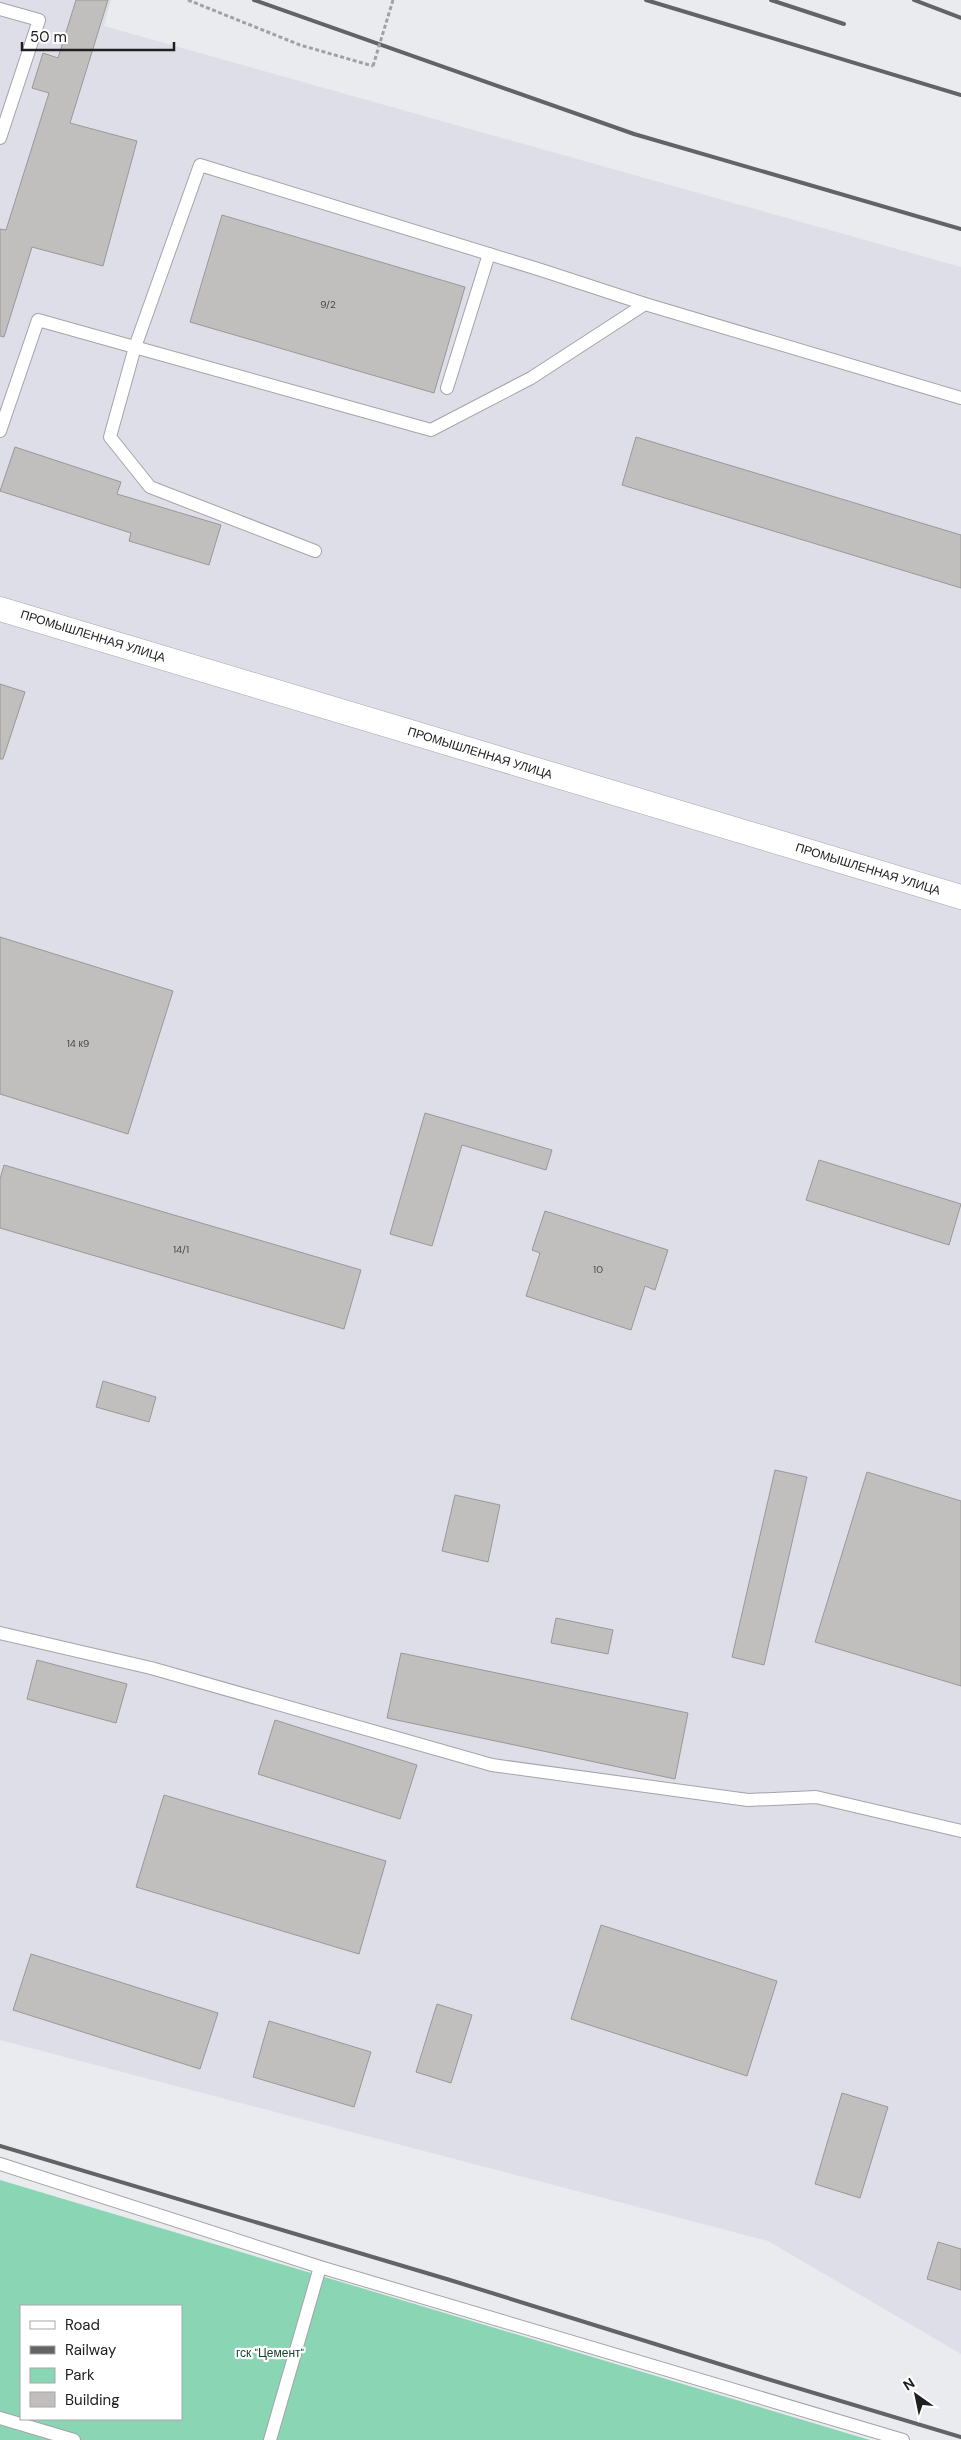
<svg xmlns="http://www.w3.org/2000/svg" width="961" height="2440" font-family="'DM Sans',sans-serif">
	<style>
		.built { fill: #dedee9 }
		.green { fill: #8ad6b4; fill-rule: evenodd }
		.building { fill: #c1bfbd; stroke: #9a9896 }
		.lines { fill: none; stroke-linecap: round; stroke-linejoin: round }
		.service-casing { stroke: #a3a4a7; stroke-width: 14 }
		.minor-casing { stroke: #a3a4a7; stroke-width: 25 }
		.path { stroke: #a0a1a3; stroke-width: 3; stroke-dasharray: 4 2.5; stroke-linecap: butt }
		.service { stroke: #fff; stroke-width: 12 }
		.minor { stroke: #fff; stroke-width: 24 }
		.rail { stroke: #636365; stroke-width: 4 }
		.path-bridge { stroke: #a0a1a3; stroke-width: 3; stroke-dasharray: 4 2.5; stroke-linecap: butt }
		.labels { text-anchor: middle; stroke-width: 4.5; stroke-linejoin: round; paint-order: stroke }
		.number-label { font-size: 10px; fill: #484848 }
		.street-label { font-size: 12px; fill: #202021; stroke: #fff }
		.park-label { font-size: 12px; fill: #184332; stroke: #fff }
	</style>
	<rect width="100%" height="100%" fill="#eaebee"/>
	<polygon class="built" points="0,0 111,0 104,26 961,267 961,2354 768,2241 0,2040"/>
	<path class="green" d="M0 2180 870 2440H0ZM21 2306H181V2419H21Z"/>
	<g class="building">
		<polygon points="76,0 108,0 70,123 137,141 103,266 32,247 4,337 0,336 0,229 6,230 49,93 32,88 43,53 58,58"/>
		<polygon points="222,215 465,287 434,393 190,322"/>
		<polygon points="636,437 961,535 961,588 622,485"/>
		<polygon points="15,447 121,482 117,494 221,525 209,565 129,541 131,533 0,491"/>
		<polygon points="0,684 25,692 3,759 0,759"/>
		<polygon points="0,937 173,991 128,1134 0,1094"/>
		<polygon points="425,1113 552,1150 546,1170 462,1145 432,1246 390,1234"/>
		<polygon points="819,1160 961,1204 949,1245 806,1200"/>
		<polygon points="4,1165 361,1270 344,1329 0,1228 0,1179"/>
		<polygon points="545,1211 668,1250 655,1290 645,1286 631,1330 526,1296 540,1253 532,1250"/>
		<polygon points="103,1381 156,1397 149,1422 96,1407"/>
		<polygon points="775,1470 807,1477 764,1665 732,1657"/>
		<polygon points="867,1472 961,1501 961,1686 815,1642"/>
		<polygon points="455,1495 500,1505 488,1562 442,1551"/>
		<polygon points="556,1618 613,1630 608,1654 551,1643"/>
		<polygon points="401,1653 688,1713 675,1779 387,1718"/>
		<polygon points="37,1660 127,1684 116,1723 27,1699"/>
		<polygon points="275,1720 417,1765 400,1819 258,1774"/>
		<polygon points="164,1795 386,1861 359,1954 136,1887"/>
		<polygon points="601,1925 777,1981 747,2076 571,2019"/>
		<polygon points="31,1954 218,2013 200,2069 13,2010"/>
		<polygon points="437,2004 472,2015 451,2083 416,2072"/>
		<polygon points="269,2021 371,2052 354,2107 253,2077"/>
		<polygon points="842,2093 888,2107 860,2198 815,2184"/>
		<polygon points="938,2242 961,2249 961,2290 927,2279"/>
	</g>
	<g class="lines">
		<defs>
			<g id="service">
				<polyline points="0,9 39,20 0,138"/>
				<polyline points="447,388 489,254"/>
				<polyline points="0,431 38,320 431,430 531,378 645,304"/>
				<polyline points="315,551 150,487 110,437 135,347 200,165 541,270 645,304 961,398"/>
				<polyline points="0,1633 151,1668 492,1765 748,1800 816,1797 961,1831"/>
				<polyline points="0,2164 320,2267 903,2440"/>
				<polyline points="0,2418 74,2440"/>
				<polyline points="270,2440 320,2267"/>
			</g>
			<polyline id="minor" points="0,609 961,897"/>
		</defs>
		<use href="#service" class="service-casing"/>
		<use href="#minor" class="minor-casing"/>
		<polyline class="path" points="188,0 300,45 373,66"/>
		<use href="#service" class="service"/>
		<use href="#minor" class="minor"/>
		<g class="rail">
			<polyline points="254,0 634,134 961,229"/>
			<polyline points="646,0 961,95"/>
			<polyline points="771,0 844,24"/>
			<polyline points="914,0 961,18"/>
			<polyline points="0,2146 450,2280 761,2377 961,2437"/>
		</g>
		<polyline class="path-bridge" points="373,66 393,0"/>
	</g>
	<g class="labels">
		<g class="number-label">
			<text x="328" y="308">9/2</text>
			<text x="78" y="1047">14 к9</text>
			<text x="181" y="1253">14/1</text>
			<text x="598" y="1273">10</text>
		</g>
		<g class="street-label">
			<text transform="translate(93 636) rotate(17)" y="4">ПРОМЫШЛЕННАЯ УЛИЦА</text>
			<text transform="translate(480 753) rotate(17)" y="4">ПРОМЫШЛЕННАЯ УЛИЦА</text>
			<text transform="translate(868 869) rotate(17)" y="4">ПРОМЫШЛЕННАЯ УЛИЦА</text>
		</g>
		<g class="park-label">
			<text x="270" y="2357">гск "Цемент"</text>
		</g>
	</g>
	<rect x="20" y="2305" width="162" height="115" fill="#ffffff" stroke="#a6a6a6"/>
	<rect x="30" y="2321" width="25" height="8" fill="#ffffff" stroke="#a6a6a6"/>
	<text x="65" y="2330" font-size="15" fill="#202021">Road</text>
	<rect x="30" y="2346" width="25" height="8" fill="#636365" stroke="#a6a6a6"/>
	<text x="65" y="2355" font-size="15" fill="#202021">Railway</text>
	<rect x="30" y="2368" width="25" height="15" fill="#8ad6b4" stroke="#a6a6a6"/>
	<text x="65" y="2380" font-size="15" fill="#202021">Park</text>
	<rect x="30" y="2392" width="25" height="15" fill="#c1bfbd" stroke="#a6a6a6"/>
	<text x="65" y="2405" font-size="15" fill="#202021">Building</text>
	<g transform="translate(916 2395) rotate(327)" stroke="#ffffff" stroke-width="4" paint-order="stroke">
	<path d="M0-4L9 19L0 12L-9 19Z" fill="#202021"/>
	<text y="-8" font-size="14" font-weight="bold" text-anchor="middle" fill="#202021">N</text>
	</g>
	<path d="M22 42v8h152v-8" fill="none" stroke="#202021" stroke-width="2.5"/>
	<text x="30" y="42" font-size="15" fill="#202021" stroke="#ffffff" stroke-width="4" paint-order="stroke">50 m</text>
</svg>
